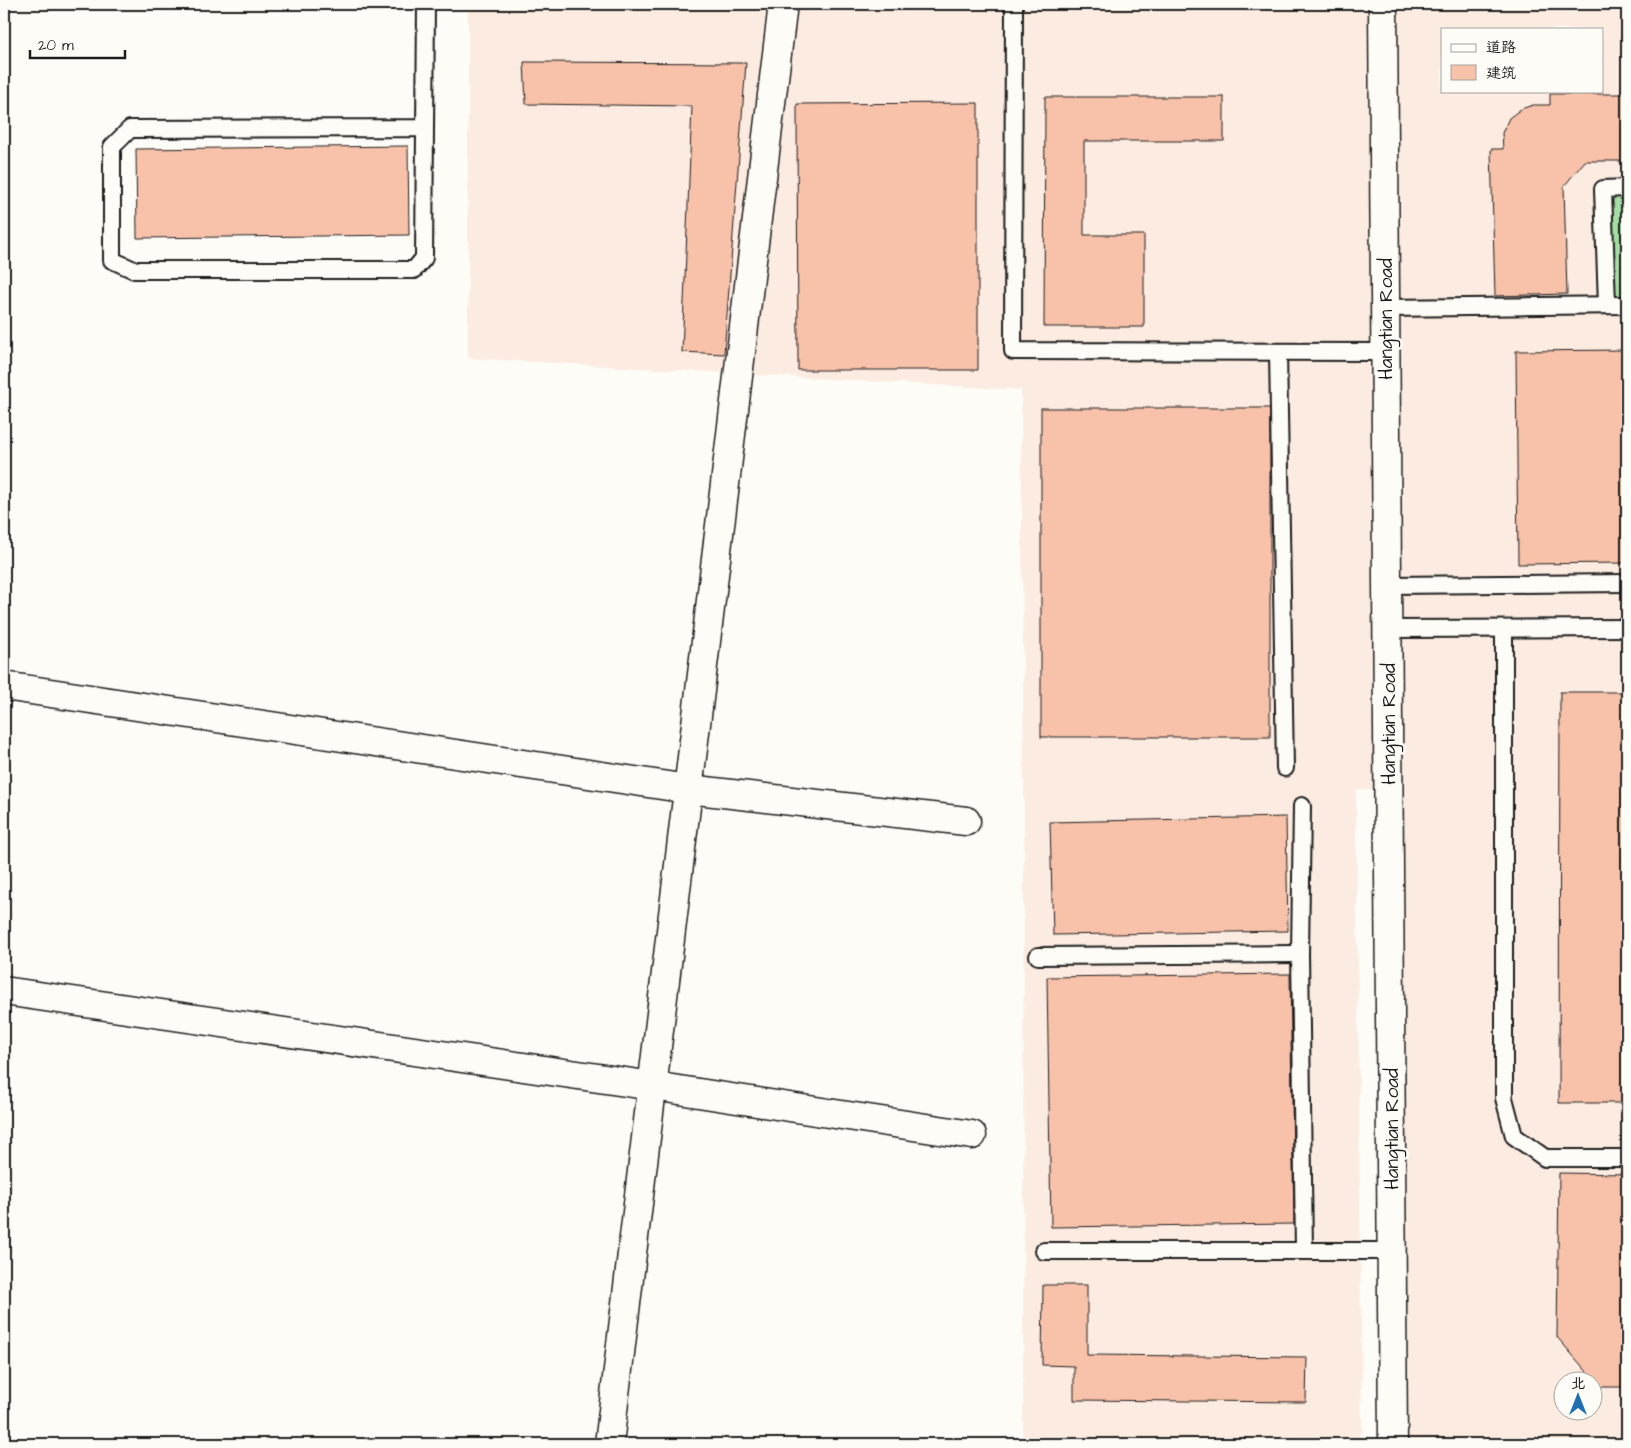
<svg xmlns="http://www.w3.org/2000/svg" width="1631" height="1448" font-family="'Architects Daughter','LXGW WenKai TC',sans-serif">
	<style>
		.built { fill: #fcebe0; fill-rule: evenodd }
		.green { fill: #a4dea4; stroke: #607d60 }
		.building { fill: #f8c2aa; stroke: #1c1c1c }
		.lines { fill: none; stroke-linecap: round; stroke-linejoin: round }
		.lane-casing { stroke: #1c1c1c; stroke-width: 20 }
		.street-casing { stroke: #1c1c1c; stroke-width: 31 }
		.secondary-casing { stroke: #1c1c1c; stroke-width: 31 }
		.lane { stroke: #fdfcf7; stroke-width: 16 }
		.street { stroke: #fdfcf7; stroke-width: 28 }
		.secondary { stroke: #fdfcf7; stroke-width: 28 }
		.labels { text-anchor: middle; stroke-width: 5; stroke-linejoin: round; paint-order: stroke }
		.street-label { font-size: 19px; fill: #1c1c1c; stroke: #fdfcf7 }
	</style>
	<rect width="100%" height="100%" fill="#fdfcf7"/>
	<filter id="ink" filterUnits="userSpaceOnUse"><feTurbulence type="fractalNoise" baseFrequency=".02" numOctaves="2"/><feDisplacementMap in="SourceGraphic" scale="10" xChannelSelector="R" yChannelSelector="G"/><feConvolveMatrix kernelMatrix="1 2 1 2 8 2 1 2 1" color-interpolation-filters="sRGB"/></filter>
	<g filter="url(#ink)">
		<path class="built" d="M468 4H1627V1444H1393L1388 790H1356L1362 1431 1356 1444H1023L1024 792 1021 390 468 358ZM1442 29H1602V91H1442ZM1564 1380H1594V1410H1564Z"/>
		<polygon class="green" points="1627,188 1627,305 1607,305 1603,189"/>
		<g class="building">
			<polygon points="524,62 746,63 724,354 682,352 692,106 526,104"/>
			<polygon points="1550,94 1627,94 1627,161 1585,161 1564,186 1567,294 1495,296 1491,149 1503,149 1502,133 1509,118 1521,109 1533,105 1550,105"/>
			<polygon points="1045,97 1224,97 1224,141 1084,141 1084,235 1144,235 1144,327 1044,327"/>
			<polygon points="978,103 978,370 798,370 797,104"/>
			<polygon points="408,146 409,235 137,238 136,149"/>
			<polygon points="1627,350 1627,563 1518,564 1516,351"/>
			<rect x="1041" y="408" width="229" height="329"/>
			<polygon points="1560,692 1627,692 1627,1103 1559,1103"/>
			<polygon points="1286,817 1288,931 1053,935 1050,822"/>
			<polygon points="1290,974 1294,1224 1051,1227 1047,977"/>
			<polygon points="1559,1173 1627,1174 1627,1387 1600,1387 1557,1337"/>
			<polygon points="1043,1285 1087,1285 1087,1355 1307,1357 1306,1402 1074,1400 1074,1366 1042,1365"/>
		</g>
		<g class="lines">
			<defs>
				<g id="lane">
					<polyline points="1014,4 1013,351 1386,352"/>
					<polyline points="425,128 130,129 112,147 112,260 134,270 414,270 424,258 426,4"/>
					<polyline points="1607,305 1603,189 1627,188"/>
					<polyline points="1385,308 1627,305"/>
					<polyline points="1278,352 1285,768"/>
					<polyline points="1387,585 1627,583"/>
					<polyline points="1387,629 1627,628"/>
					<polyline points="1504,629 1504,1098 1514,1136 1545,1158 1627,1158"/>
					<polyline points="1302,806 1300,954 1304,1251"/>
					<polyline points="1038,956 1300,954"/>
					<polyline points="1044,1251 1392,1251"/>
				</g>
				<g id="street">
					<polyline points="4,686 688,789 966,821"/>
					<polyline points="4,991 653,1086 972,1135"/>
					<polyline points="609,1444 783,4"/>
				</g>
				<polyline id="secondary" points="1383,4 1393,1444"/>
			</defs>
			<use href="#lane" class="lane-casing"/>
			<use href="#street" class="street-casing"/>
			<use href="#secondary" class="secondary-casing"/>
			<use href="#lane" class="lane"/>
			<use href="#street" class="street"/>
			<use href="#secondary" class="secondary"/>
		</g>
	</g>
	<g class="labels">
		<g class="street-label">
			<text transform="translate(1385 319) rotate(-90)" y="7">Hangtian Road</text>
			<text transform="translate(1388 724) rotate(-90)" y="7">Hangtian Road</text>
			<text transform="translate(1391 1129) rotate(-90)" y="7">Hangtian Road</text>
		</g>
	</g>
	<rect width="1631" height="1448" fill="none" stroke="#fdfcf7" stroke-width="20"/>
	<rect x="10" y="10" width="1611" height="1428" fill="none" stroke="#1c1c1c" stroke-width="2" filter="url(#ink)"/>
	<rect x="1441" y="28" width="162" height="65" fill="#fdfcf7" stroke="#a3a29f"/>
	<rect x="1451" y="44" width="25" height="8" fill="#fdfcf7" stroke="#a3a29f"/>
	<text x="1486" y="52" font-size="15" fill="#1c1c1c">道路</text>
	<rect x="1451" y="65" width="25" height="15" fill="#f8c2aa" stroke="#a3a29f"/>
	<text x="1486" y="78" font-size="15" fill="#1c1c1c">建筑</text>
	<g transform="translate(1578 1396)"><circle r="24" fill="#fdfcf7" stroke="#a3a29f"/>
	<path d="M0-4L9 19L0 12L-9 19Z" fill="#1f6fb2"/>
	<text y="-8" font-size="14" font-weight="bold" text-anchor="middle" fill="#1c1c1c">北</text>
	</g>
	<path d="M30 50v8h95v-8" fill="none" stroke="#1c1c1c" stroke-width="2.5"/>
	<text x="38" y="50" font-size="15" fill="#1c1c1c" stroke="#fdfcf7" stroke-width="4" paint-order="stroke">20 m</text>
</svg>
